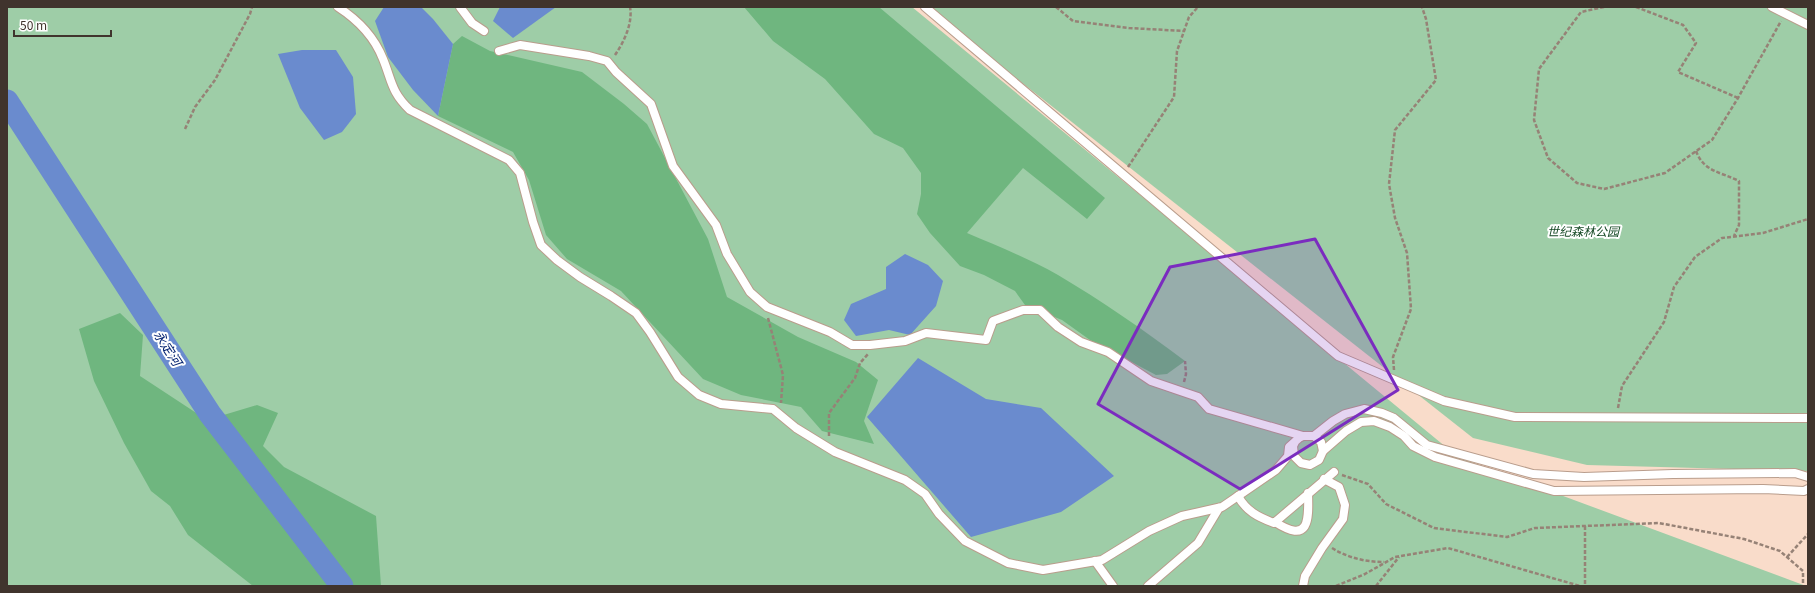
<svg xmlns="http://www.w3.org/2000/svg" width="1815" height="593" font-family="Georgia,'Noto Sans SC',serif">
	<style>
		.green { fill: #9ecda7 }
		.forest { fill: #6fb67f }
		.water { fill: #6a8bce }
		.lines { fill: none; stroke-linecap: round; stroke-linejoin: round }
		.river { stroke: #6a8bce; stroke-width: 23 }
		.lane-casing { stroke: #b99d8c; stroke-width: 10 }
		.path { stroke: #968276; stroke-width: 2.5; stroke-dasharray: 4 2; stroke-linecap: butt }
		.lane { stroke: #fff; stroke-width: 8 }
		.marked { fill: #7b2cbf; fill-opacity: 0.2; stroke: #7b2cbf; stroke-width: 3; stroke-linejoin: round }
		.labels { text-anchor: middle; stroke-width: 4; stroke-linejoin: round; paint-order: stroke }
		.park-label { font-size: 12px; font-style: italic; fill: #144824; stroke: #fff }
		.water-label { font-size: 13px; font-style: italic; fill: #062471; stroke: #fff }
	</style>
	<rect width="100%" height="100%" fill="#f9dcca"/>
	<g class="green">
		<polygon points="7,7 912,7 1458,457 1806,586 7,586"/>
		<polygon points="926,7 1808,7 1808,471 1587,465 1473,438"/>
	</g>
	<g class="forest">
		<path d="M744 7H879L1105 198 1087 219 1023 168 967 233C998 246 1029 259 1058 275 1102 301 1144 330 1185 361L1167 374 1156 375 1090 340 1062 320 1025 305 1015 291 984 275 960 266 930 233 917 214 921 194V173L903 148 874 134 825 79 773 41Z"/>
		<polygon points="462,36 490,51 582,72 624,104 647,124 708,239 727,297 798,337 856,362 878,380 864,421 874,444 822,431 801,407 741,395 703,379 621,291 567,259 546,235 529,180 513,152 438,116 453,44"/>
		<polygon points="120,313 143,335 140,376 207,420 257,405 278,413 263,446 284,467 376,516 381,586 253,586 188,535 170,506 151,491 124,443 94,381 79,329"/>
	</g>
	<g class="water">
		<polygon points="384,7 421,7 433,19 453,44 438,116 413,90 388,57 375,21"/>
		<polygon points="500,7 556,7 513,38 493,21"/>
		<polygon points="302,50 336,50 353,77 356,114 342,132 324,140 300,108 278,54"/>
		<polygon points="905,254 928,265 943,281 936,306 910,335 889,330 856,336 844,320 851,304 886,289 886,267"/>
		<polygon points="918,358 986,399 1041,408 1114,476 1061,512 971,537 867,417"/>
	</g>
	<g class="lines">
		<polyline class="river" points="7,101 210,414 342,586"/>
		<defs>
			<g id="lane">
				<path d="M338 7C358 20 374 36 383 59 392 81 391 92 410 110L509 160 520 173 533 222 541 245 557 260 580 277 611 296 636 313 650 332 678 377 699 395 721 404 773 409 796 428 835 452 905 480 925 494 939 514 965 541 1008 563 1043 570 1102 560 1149 531 1182 516 1222 507 1276 470 1288 456 1289 447 1299 438 1303 436H1314L1321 442 1323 451 1319 460 1310 465 1301 463 1294 456 1293 446 1295 442"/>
				<polyline points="460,7 472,23 484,31"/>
				<polyline points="925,7 1338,356 1444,401 1515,417 1808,418"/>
				<polyline points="1772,7 1808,25"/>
				<polyline points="499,51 520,45 589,56 607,61 616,72 651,104 673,166 716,225 727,254 750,292 767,307 830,332 852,345 870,345 905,341 926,333 986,340 993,321 1023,310 1040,310 1058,327 1081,342 1108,352 1151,381 1198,397 1209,409 1303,436"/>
				<polyline points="1314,436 1333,421 1345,414 1364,409 1382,413 1394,418 1427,445 1533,474 1584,477 1673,474 1795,473 1808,477"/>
				<polyline points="1323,451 1346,431 1361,422 1374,421 1390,427 1404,436 1413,446 1435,457 1554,491 1763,489 1804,491 1808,489"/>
				<path d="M1238 496C1246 511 1258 517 1274 523L1334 472"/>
				<path d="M1275 522C1309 544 1309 521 1308 493"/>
				<polyline points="1095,561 1113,586"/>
				<polyline points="1148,586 1198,543 1219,508"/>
				<polyline points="1303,586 1305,576 1322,548 1343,519 1345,505 1339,487 1324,479"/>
			</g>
		</defs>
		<use href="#lane" class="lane-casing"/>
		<g class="path">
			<polyline points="1056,7 1073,21 1129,28 1184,31"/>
			<polyline points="1604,7 1581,12 1539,69 1534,120 1548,158 1577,183 1604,189 1665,173 1712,140 1738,98 1781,21"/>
			<polyline points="1636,7 1683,25 1696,43 1678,72 1738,98"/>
			<path d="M615 55C624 42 633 23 630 7"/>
			<polyline points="185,129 195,107 215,80 250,14 252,7"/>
			<path d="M1696 151C1704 172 1721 172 1739 181V225L1734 236"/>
			<polyline points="1128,167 1174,97 1177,51 1189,17 1198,7"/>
			<polyline points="768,318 783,375 781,403"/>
			<polyline points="1394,370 1393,357 1411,309 1407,253 1395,218 1389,184 1395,130 1436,80 1426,19 1422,7"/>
			<polyline points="1184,382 1186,374 1185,361"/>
			<polyline points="1618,408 1622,386 1664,322 1674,287 1695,257 1722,238 1763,233 1808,219"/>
			<polyline points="829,436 829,413 855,378 860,363 868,354"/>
			<polyline points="1342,475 1368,484 1386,504 1434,528 1507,537 1535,528 1659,523 1744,539 1780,551 1803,571 1803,586"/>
			<polyline points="1585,526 1585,586"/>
			<path d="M1332 548C1348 558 1366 562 1384 562"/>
			<polyline points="1787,557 1808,534"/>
			<polyline points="1336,586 1365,574 1395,557 1448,548 1580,586"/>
			<polyline points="1376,586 1399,557"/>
		</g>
		<use href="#lane" class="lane"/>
	</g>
	<path class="marked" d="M1315 239 1398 390 1240 489 1098 404 1170 267Z"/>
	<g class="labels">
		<g class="park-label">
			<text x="1583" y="236">世纪森林公园</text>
		</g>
		<g class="water-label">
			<text transform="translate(168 348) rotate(57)" y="5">永定河</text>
		</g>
	</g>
	<rect width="1815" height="593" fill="none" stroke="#40342d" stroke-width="16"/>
	<path d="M14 30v6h97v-6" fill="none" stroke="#40342d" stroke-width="2"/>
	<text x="20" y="30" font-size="12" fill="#40342d" stroke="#ffffff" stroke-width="3" paint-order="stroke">50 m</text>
</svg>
